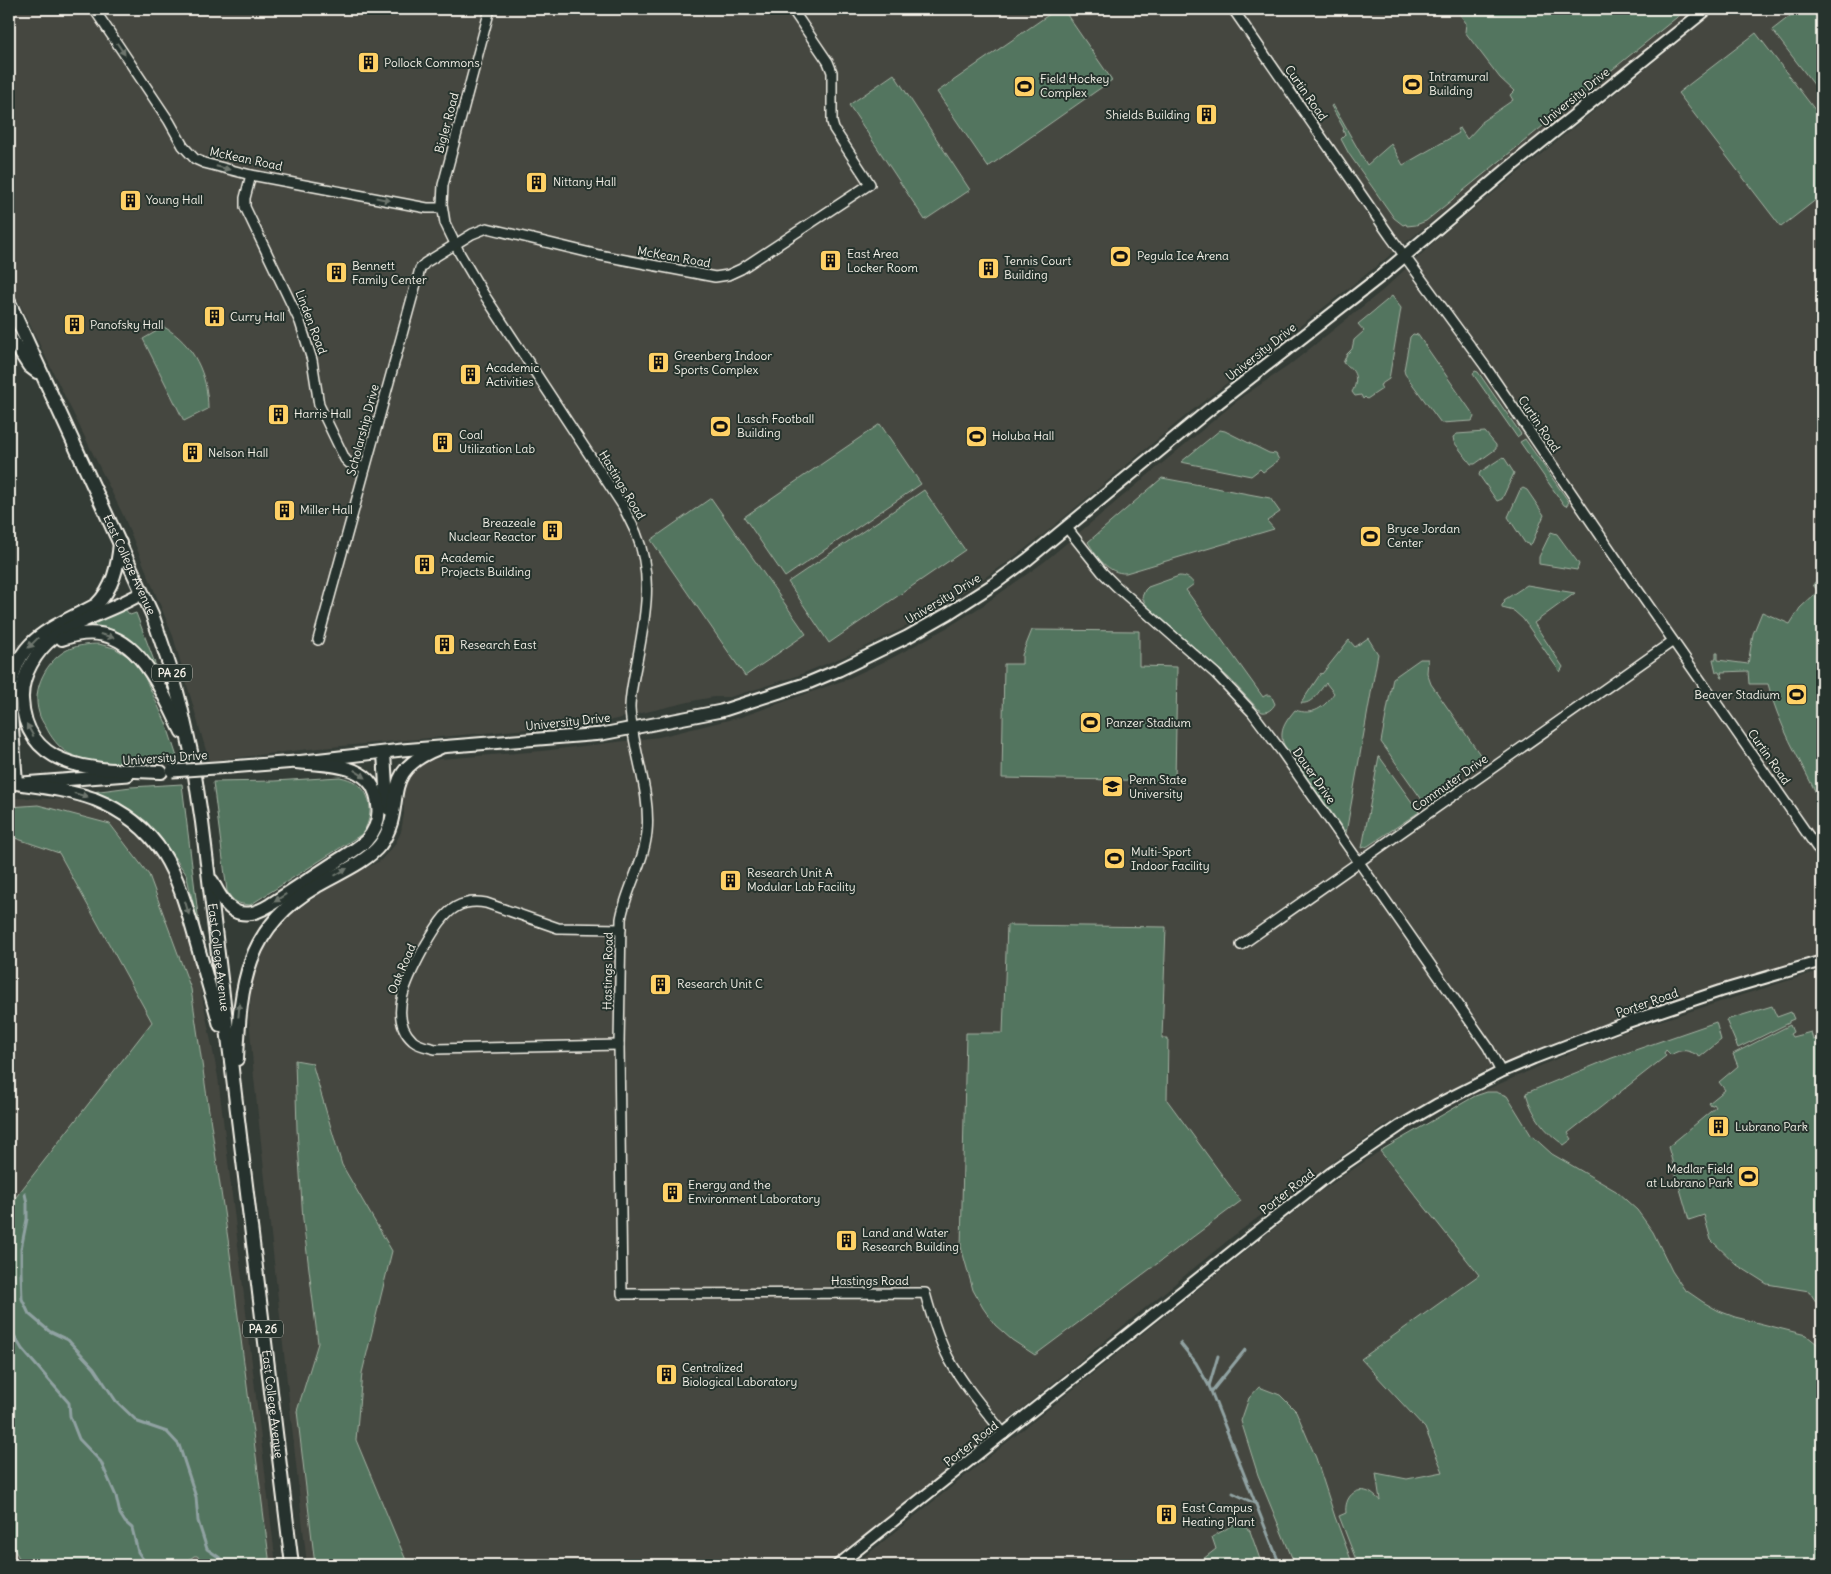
<svg xmlns="http://www.w3.org/2000/svg" width="1831" height="1574" font-family="Delius,sans-serif">
	<style>
		.built { fill: #454740 }
		.green { fill: #53745e; stroke: #a4b2a3 }
		.lines { fill: none; stroke-linecap: round; stroke-linejoin: round }
		.stream { stroke: #90a2a2; stroke-width: 3 }
		.minor-casing { stroke: #f4f1e8; stroke-width: 12 }
		.tertiary-casing { stroke: #f4f1e8; stroke-width: 14 }
		.secondary-casing { stroke: #f4f1e8; stroke-width: 15 }
		.primary-casing { stroke: #f4f1e8; stroke-width: 16 }
		.minor { stroke: #26332d; stroke-width: 9 }
		.tertiary { stroke: #26332d; stroke-width: 10 }
		.secondary { stroke: #26332d; stroke-width: 11 }
		.primary { stroke: #26332d; stroke-width: 12 }
		.secondary-bridge-casing { stroke: #f4f1e8; stroke-width: 15; stroke-linecap: butt }
		.secondary-bridge { stroke: #26332d; stroke-width: 11 }
		.oneway { fill: #6e766e }
		.labels { text-anchor: middle; stroke-width: 4; stroke-linejoin: round; paint-order: stroke }
		.shield { fill: #26332d; stroke: #b6b8b0; stroke-width: 1 }
		.shield-label { font-size: 11px; font-weight: bold; fill: #f4f1e8 }
		.poi-label { font-size: 12px; fill: #f4f1e8; stroke: #26332d; text-anchor: start }
		.street-label { font-size: 12px; fill: #f4f1e8; stroke: #26332d }
	</style>
	<rect width="100%" height="100%" fill="#343c36"/>
	<filter id="ink" filterUnits="userSpaceOnUse"><feTurbulence type="fractalNoise" baseFrequency=".02" numOctaves="2"/><feDisplacementMap in="SourceGraphic" scale="10" xChannelSelector="R" yChannelSelector="G"/><feConvolveMatrix kernelMatrix="1 2 1 2 8 2 1 2 1" color-interpolation-filters="sRGB"/></filter>
	<g filter="url(#ink)">
		<g class="built">
			<polygon points="9,9 1695,9 1373,269 1195,408 1044,534 1008,562 939,608 909,625 855,652 794,677 750,691 730,697 714,697 697,700 604,722 309,749 209,761 173,636 124,517 9,282"/>
			<polygon points="1719,9 1822,9 1822,953 1615,1019 1544,1047 1487,1070 1386,1125 1327,1166 1232,1237 906,1503 827,1565 307,1565 254,1078 249,1017 251,992 255,969 270,940 289,916 329,887 380,861 394,846 401,832 404,814 403,793 406,780 414,767 428,760 542,751 659,737 741,717 845,680 892,658 950,626 982,606 1044,562 1243,396 1287,367 1383,290 1442,235"/>
			<polygon points="9,798 61,799 83,804 98,809 124,825 148,845 165,869 181,907 196,965 218,1077 276,1565 9,1565"/>
			<polygon points="1822,970 1822,1565 854,1565 1317,1194 1380,1151 1481,1092 1577,1050 1618,1034"/>
		</g>
		<g class="green">
			<polygon points="1057,9 1063,9 1112,80 988,167 937,92"/>
			<polygon points="1456,9 1687,9 1426,221 1416,225 1407,226 1406,224 1403,225 1394,218 1349,154 1341,139 1345,135 1343,130 1344,129 1331,106 1333,105 1367,165 1391,144 1403,165 1459,133 1457,129 1460,128 1467,139 1481,124 1481,122 1513,100 1510,95 1514,91 1500,78 1465,32 1466,23"/>
			<polygon points="1799,9 1822,9 1822,95 1772,30"/>
			<polygon points="1756,33 1822,119 1822,195 1781,227 1678,93"/>
			<polygon points="894,74 970,190 925,220 849,105"/>
			<path d="M1392 296 1401 308 1389 379 1380 385 1382 389 1367 399 1365 397 1363 399 1361 395 1355 396 1352 392C1359 380 1356 369 1343 363L1347 354 1352 349 1354 340 1364 331 1358 324Z"/>
			<path d="M164 327C194 344 208 375 208 409L184 421 143 339Z"/>
			<polygon points="1413,334 1418,335 1473,414 1474,417 1472,421 1441,423 1405,374 1404,370 1410,337"/>
			<polygon points="1475,371 1478,372 1521,434 1517,437 1473,374"/>
			<polygon points="880,424 921,484 785,577 744,517"/>
			<polygon points="1220,430 1225,431 1269,453 1276,454 1279,460 1263,472 1260,469 1251,476 1181,462"/>
			<polygon points="1485,432 1496,445 1496,449 1475,464 1471,464 1454,442 1453,437 1457,434"/>
			<polygon points="1525,439 1569,502 1566,506 1564,505 1520,442"/>
			<polygon points="1503,457 1505,459 1514,473 1502,499 1497,501 1479,475 1480,472"/>
			<path d="M1162 478 1270 498 1280 512 1267 521 1274 529 1126 573C1108 574 1096 556 1088 542Z"/>
			<polygon points="1523,488 1527,490 1544,515 1532,543 1530,545 1525,543 1508,517 1520,490"/>
			<polygon points="924,490 965,550 829,643 788,582"/>
			<polygon points="711,498 806,634 745,676 651,540"/>
			<polygon points="1551,532 1557,534 1579,564 1577,570 1539,564 1539,557"/>
			<path d="M1179 576C1186 576 1190 578 1194 584L1186 590 1263 697 1266 695H1271L1275 704C1272 709 1268 713 1262 712L1258 709 1229 678 1146 605 1142 597 1145 590 1148 587Z"/>
			<path d="M1822 576V802L1817 795C1799 758 1778 724 1768 684H1749L1748 671 1721 672 1723 678H1722L1719 672H1716L1713 659H1716V653H1718V660L1748 664 1753 634 1762 612 1790 624 1800 608 1818 591 1813 585 1815 582Z"/>
			<polygon points="1527,585 1575,593 1534,623 1563,667 1560,672 1523,619 1514,611 1502,608 1502,605 1505,602 1504,600"/>
			<polygon points="124,608 130,615 136,613 162,682 150,662 85,628"/>
			<polygon points="1032,630 1139,631 1139,666 1177,667 1175,781 1002,778 1004,664 1022,664 1022,655"/>
			<path d="M1368 638 1378 654 1346 833 1284 745C1278 731 1286 721 1295 710 1313 716 1324 708 1334 693L1326 683C1319 691 1312 705 1301 703L1321 673 1322 674 1349 640 1355 647Z"/>
			<path d="M99 644 114 648 126 655 140 667 166 723 177 757C143 763 100 770 68 753 59 748 50 736 46 727 43 723 40 718 39 713 31 689 47 659 69 649 79 645 89 644 99 644Z"/>
			<polygon points="1420,659 1428,659 1427,673 1431,684 1481,756 1482,763 1473,769 1467,766 1455,775 1461,783 1439,799 1425,804 1381,742 1393,678"/>
			<polygon points="1379,756 1419,812 1368,846 1362,848"/>
			<path d="M340 777C345 778 352 780 356 783 374 795 373 818 362 834L250 905C238 904 233 902 227 891L213 782 274 781Z"/>
			<polygon points="182,784 200,931 186,874 166,845 146,821 117,802 92,792 131,787"/>
			<polygon points="38,805 110,824 149,875 191,989 229,1246 270,1565 209,1565 197,1556 194,1556 182,1565 23,1565 9,1540 9,1206 152,1022 59,853 9,836 9,807"/>
			<polygon points="1007,925 1166,927 1162,1038 1168,1038 1167,1100 1241,1201 1035,1355 1012,1340 995,1325 983,1308 973,1290 961,1247 966,1033 1003,1033"/>
			<polygon points="1772,1006 1777,1017 1791,1012 1794,1019 1789,1021 1789,1023 1738,1048 1726,1020"/>
			<path d="M1716 1022 1721 1040 1700 1057C1690 1050 1681 1048 1671 1055L1666 1050 1664 1053 1666 1056 1568 1133 1572 1139 1564 1145C1545 1132 1532 1115 1526 1093L1612 1058Z"/>
			<polygon points="1790,1025 1793,1032 1790,1034 1792,1037 1811,1032 1813,1040 1819,1038 1819,1033 1822,1034 1822,1311 1809,1291 1767,1284 1737,1265 1711,1240 1704,1215 1689,1220 1668,1147 1716,1107 1714,1104 1711,1106 1709,1103 1725,1090 1719,1082 1738,1066 1733,1054"/>
			<polygon points="295,1060 312,1063 342,1165 392,1251 362,1373 356,1440 408,1565 315,1565 297,1411 318,1343 303,1220 297,1129"/>
			<path d="M1487 1092H1496L1507 1096 1531 1135 1552 1154 1616 1191 1637 1210 1653 1232 1672 1271 1684 1289 1703 1302 1719 1311 1735 1317 1806 1335 1822 1348V1565H1358L1339 1516 1346 1513C1344 1498 1355 1485 1371 1493 1374 1495 1378 1499 1380 1500L1376 1473 1407 1479 1443 1472 1425 1428 1361 1359 1479 1275 1380 1151 1475 1096Z"/>
			<polygon points="1259,1387 1280,1395 1296,1411 1316,1458 1335,1517 1353,1565 1295,1565 1258,1475 1241,1421 1249,1398"/>
			<polygon points="1238,1522 1250,1531 1262,1565 1198,1565 1203,1559 1216,1549 1212,1537"/>
		</g>
		<g class="lines">
			<g class="stream">
				<polyline points="25,1194 27,1203 27,1219 21,1249 21,1272 22,1299 29,1314 49,1331 68,1340 94,1368 116,1401 138,1422 167,1432 179,1445 196,1497 198,1521 207,1549 230,1565"/>
				<polyline points="9,1327 22,1349 69,1403 70,1416 79,1439 101,1462 116,1496 120,1514 125,1522 132,1528 138,1552 147,1565"/>
				<polyline points="1180,1343 1196,1363 1209,1386 1280,1565"/>
				<polyline points="1209,1386 1218,1356"/>
				<polyline points="1212,1391 1245,1350"/>
				<polyline points="1233,1493 1256,1504"/>
			</g>
			<defs>
				<g id="minor">
					<polyline points="94,9 169,121 183,146 195,159 204,163 251,175 427,208 442,208"/>
					<path d="M490 9 443 185 442 204 445 223 460 254 483 293 623 506C627 515 632 524 636 533 653 574 646 614 638 656 635 673 630 691 630 708 632 749 651 791 647 832 644 863 626 889 621 919L619 1045 622 1294 925 1293C931 1315 938 1339 949 1359 964 1386 985 1410 1004 1434"/>
					<polyline points="1233,9 1390,236 1485,366 1628,576 1822,855"/>
					<polyline points="251,175 245,198 245,207 300,322 312,360 319,405 345,459 349,463 365,468"/>
					<polyline points="1067,528 1102,572 1116,586 1216,674 1252,712 1282,752 1488,1047 1501,1072"/>
					<polyline points="318,640 420,269 425,263 472,234 487,228 599,255 715,277 728,275 741,269 870,184 834,129 832,122 832,72 828,62 792,9"/>
					<polyline points="1241,945 1673,641"/>
					<path d="M619 1045 435 1049C428 1047 419 1046 413 1041 385 1016 411 972 425 946 433 933 442 915 456 907 465 902 475 901 486 903L558 928 621 929"/>
				</g>
				<polyline id="tertiary" points="838,1565 1331,1173 1400,1126 1436,1105 1501,1072 1534,1058 1625,1023 1720,991 1822,961"/>
				<g id="secondary">
					<polyline points="230,767 296,762 402,750 602,734 721,711 808,683 839,670 907,637 949,613 994,584 1028,559 1210,409 1382,275 1510,167 1707,9"/>
					<polyline points="9,784 128,775"/>
				</g>
				<g id="primary">
					<path id="s1" d="M9 302 152 614 172 673 181 707 192 756 202 822 292 1565"/>
					<polyline points="9,335 29,366 37,372"/>
					<path d="M120 543C118 566 113 589 96 605 49 630 11 640 10 701L16 783C42 787 69 790 94 799 162 826 177 873 195 937 203 966 212 996 220 1025"/>
					<path d="M142 593C115 609 79 619 54 637 36 651 21 675 22 699 26 776 105 769 161 772"/>
					<path d="M62 639C132 613 157 682 182 732"/>
					<polyline points="384,753 387,802 389,809"/>
					<path d="M212 881C226 910 239 924 270 905 290 892 311 878 331 865 343 857 356 850 366 841 375 831 380 818 378 805 375 762 328 765 296 762"/>
					<path d="M237 1059C240 984 246 927 317 886 335 875 367 862 380 845 409 805 375 773 439 748"/>
				</g>
			</defs>
			<use href="#minor" class="minor-casing"/>
			<use href="#tertiary" class="tertiary-casing"/>
			<use href="#secondary" class="secondary-casing"/>
			<use href="#primary" class="primary-casing"/>
			<use href="#minor" class="minor"/>
			<use href="#tertiary" class="tertiary"/>
			<use href="#secondary" class="secondary"/>
			<use href="#primary" class="primary"/>
			<defs>
				<polyline id="secondary-bridge" points="172,771 230,767"/>
			</defs>
			<use href="#secondary-bridge" class="secondary-bridge-casing"/>
			<use href="#secondary-bridge" class="secondary-bridge"/>
		</g>
		<defs><path id="oneway-solid" d="M-6-.8H1V-3.2L6.5 0L1 3.2V.8H-6Z" transform="scale(1.25)"/></defs>
		<g class="oneway">
			<use href="#oneway-solid" transform="translate(121 49) rotate(56)"/>
			<use href="#oneway-solid" transform="translate(223 168) rotate(14)"/>
			<use href="#oneway-solid" transform="translate(383 199) rotate(11)"/>
			<use href="#oneway-solid" transform="translate(107 636) rotate(15)"/>
			<use href="#oneway-solid" transform="translate(33 643) rotate(134)"/>
			<use href="#oneway-solid" transform="translate(30 730) rotate(-119)"/>
			<use href="#oneway-solid" transform="translate(360 774) rotate(34)"/>
			<use href="#oneway-solid" transform="translate(81 795) rotate(16)"/>
			<use href="#oneway-solid" transform="translate(341 872) rotate(-30)"/>
			<use href="#oneway-solid" transform="translate(280 898) rotate(147)"/>
			<use href="#oneway-solid" transform="translate(187 908) rotate(74)"/>
			<use href="#oneway-solid" transform="translate(239 1010) rotate(-85)"/>
		</g>
	</g>
	<defs>
		<symbol id="building-square" viewBox="-11 -11 22 22"><rect x="-9" y="-9" width="18" height="18" rx="4" fill="#ffd166" stroke="#26332d"/><path d="M-4-6H4V6H1V3H-1V6H-4ZM-2.5-4.3h1.7v1.8h-1.7ZM.8-4.3h1.7v1.8H.8ZM-2.5-1h1.7V.8h-1.7ZM.8-1h1.7V.8H.8Z" fill="#111"/></symbol>
		<symbol id="stadium-square" viewBox="-11 -11 22 22"><rect x="-9" y="-9" width="18" height="18" rx="4" fill="#ffd166" stroke="#26332d"/><path d="M0-5a6.5 5 0 1 0 0 10a6.5 5 0 1 0 0-10ZM-3.5-1.8h7v3.6h-7Z" fill="#111"/></symbol>
		<symbol id="university-square" viewBox="-11 -11 22 22"><rect x="-9" y="-9" width="18" height="18" rx="4" fill="#ffd166" stroke="#26332d"/><path d="M0-5L7-2L0 1L-7-2ZM-4 1L0 2.5L4 1V4Q0 6-4 4Z" fill="#111"/></symbol>
	</defs>
	<g fill-rule="evenodd">
		<use href="#building-square" x="356" y="50" width="25" height="25"/>
		<use href="#stadium-square" x="1400" y="72" width="25" height="25"/>
		<use href="#stadium-square" x="1012" y="74" width="25" height="25"/>
		<use href="#building-square" x="1194" y="102" width="25" height="25"/>
		<use href="#building-square" x="524" y="170" width="25" height="25"/>
		<use href="#building-square" x="118" y="188" width="25" height="25"/>
		<use href="#stadium-square" x="1108" y="244" width="25" height="25"/>
		<use href="#building-square" x="818" y="248" width="25" height="25"/>
		<use href="#building-square" x="976" y="256" width="25" height="25"/>
		<use href="#building-square" x="324" y="260" width="25" height="25"/>
		<use href="#building-square" x="202" y="304" width="25" height="25"/>
		<use href="#building-square" x="62" y="312" width="25" height="25"/>
		<use href="#building-square" x="646" y="350" width="25" height="25"/>
		<use href="#building-square" x="458" y="362" width="25" height="25"/>
		<use href="#building-square" x="266" y="402" width="25" height="25"/>
		<use href="#stadium-square" x="708" y="414" width="25" height="25"/>
		<use href="#stadium-square" x="964" y="424" width="25" height="25"/>
		<use href="#building-square" x="430" y="430" width="25" height="25"/>
		<use href="#building-square" x="180" y="440" width="25" height="25"/>
		<use href="#building-square" x="272" y="498" width="25" height="25"/>
		<use href="#building-square" x="540" y="518" width="25" height="25"/>
		<use href="#stadium-square" x="1358" y="524" width="25" height="25"/>
		<use href="#building-square" x="412" y="552" width="25" height="25"/>
		<use href="#building-square" x="432" y="632" width="25" height="25"/>
		<use href="#stadium-square" x="1784" y="682" width="25" height="25"/>
		<use href="#stadium-square" x="1078" y="710" width="25" height="25"/>
		<use href="#university-square" x="1100" y="774" width="25" height="25"/>
		<use href="#stadium-square" x="1102" y="846" width="25" height="25"/>
		<use href="#building-square" x="718" y="868" width="25" height="25"/>
		<use href="#building-square" x="648" y="972" width="25" height="25"/>
		<use href="#building-square" x="1706" y="1114" width="25" height="25"/>
		<use href="#stadium-square" x="1736" y="1164" width="25" height="25"/>
		<use href="#building-square" x="660" y="1180" width="25" height="25"/>
		<use href="#building-square" x="834" y="1228" width="25" height="25"/>
		<use href="#building-square" x="654" y="1362" width="25" height="25"/>
		<use href="#building-square" x="1154" y="1502" width="25" height="25"/>
	</g>
	<g class="labels">
		<g class="shield">
			<rect x="152" y="664.5" width="40" height="17" rx="4"/>
			<rect x="243" y="1320.5" width="40" height="17" rx="4"/>
		</g>
		<g class="shield-label">
			<text x="172" y="677">PA 26</text>
			<text x="263" y="1333">PA 26</text>
		</g>
		<g class="poi-label">
			<text x="384" y="67">Pollock Commons</text>
			<text x="1429" y="81">Intramural<tspan x="1429" dy="14">Building</tspan></text>
			<text x="1040" y="83">Field Hockey<tspan x="1040" dy="14">Complex</tspan></text>
			<text x="1190" y="119" text-anchor="end">Shields Building</text>
			<text x="553" y="186">Nittany Hall</text>
			<text x="146" y="204">Young Hall</text>
			<text x="847" y="258">East Area<tspan x="847" dy="14">Locker Room</tspan></text>
			<text x="1137" y="260">Pegula Ice Arena</text>
			<text x="1004" y="265">Tennis Court<tspan x="1004" dy="14">Building</tspan></text>
			<text x="352" y="270">Bennett<tspan x="352" dy="14">Family Center</tspan></text>
			<text x="230" y="321">Curry Hall</text>
			<text x="90" y="329">Panofsky Hall</text>
			<text x="674" y="360">Greenberg Indoor<tspan x="674" dy="14">Sports Complex</tspan></text>
			<text x="486" y="372">Academic<tspan x="486" dy="14">Activities</tspan></text>
			<text x="294" y="418">Harris Hall</text>
			<text x="737" y="423">Lasch Football<tspan x="737" dy="14">Building</tspan></text>
			<text x="459" y="439">Coal<tspan x="459" dy="14">Utilization Lab</tspan></text>
			<text x="992" y="440">Holuba Hall</text>
			<text x="208" y="457">Nelson Hall</text>
			<text x="300" y="514">Miller Hall</text>
			<text x="536" y="527" text-anchor="end">Breazeale<tspan x="536" dy="14">Nuclear Reactor</tspan></text>
			<text x="1387" y="533">Bryce Jordan<tspan x="1387" dy="14">Center</tspan></text>
			<text x="441" y="562">Academic<tspan x="441" dy="14">Projects Building</tspan></text>
			<text x="460" y="649">Research East</text>
			<text x="1780" y="699" text-anchor="end">Beaver Stadium</text>
			<text x="1106" y="727">Panzer Stadium</text>
			<text x="1129" y="784">Penn State<tspan x="1129" dy="14">University</tspan></text>
			<text x="1131" y="856">Multi-Sport<tspan x="1131" dy="14">Indoor Facility</tspan></text>
			<text x="747" y="877">Research Unit A<tspan x="747" dy="14">Modular Lab Facility</tspan></text>
			<text x="677" y="988">Research Unit C</text>
			<text x="1735" y="1131">Lubrano Park</text>
			<text x="1733" y="1173" text-anchor="end">Medlar Field<tspan x="1733" dy="14">at Lubrano Park</tspan></text>
			<text x="688" y="1189">Energy and the<tspan x="688" dy="14">Environment Laboratory</tspan></text>
			<text x="862" y="1237">Land and Water<tspan x="862" dy="14">Research Building</tspan></text>
			<text x="682" y="1372">Centralized<tspan x="682" dy="14">Biological Laboratory</tspan></text>
			<text x="1182" y="1512">East Campus<tspan x="1182" dy="14">Heating Plant</tspan></text>
		</g>
		<g class="street-label">
			<text transform="translate(1306 93) rotate(55)" y="4">Curtin Road</text>
			<text transform="translate(1575 97) rotate(-39)" y="4">University Drive</text>
			<text transform="translate(447 123) rotate(-75)" y="4">Bigler Road</text>
			<text transform="translate(246 159) rotate(12)" y="4">McKean Road</text>
			<text transform="translate(674 257) rotate(10)" y="4">McKean Road</text>
			<text transform="translate(311 322) rotate(69)" y="4">Linden Road</text>
			<text transform="translate(1261 352) rotate(-38)" y="4">University Drive</text>
			<text transform="translate(1539 424) rotate(56)" y="4">Curtin Road</text>
			<text transform="translate(363 430) rotate(-75)" y="4">Scholarship Drive</text>
			<text transform="translate(622 485) rotate(59)" y="4">Hastings Road</text>
			<text dy="4" stroke="none"><textPath href="#s1" startOffset="289">East College Avenue</textPath></text>
			<text transform="translate(943 599) rotate(-31)" y="4">University Drive</text>
			<text transform="translate(568 722) rotate(-6)" y="4">University Drive</text>
			<text transform="translate(1769 757) rotate(55)" y="4">Curtin Road</text>
			<text transform="translate(165 758) rotate(-4)" y="4">University Drive</text>
			<text transform="translate(1314 776) rotate(55)" y="4">Dauer Drive</text>
			<text transform="translate(1450 783) rotate(-35)" y="4">Commuter Drive</text>
			<text dy="4" stroke="none"><textPath href="#s1" startOffset="694">East College Avenue</textPath></text>
			<text transform="translate(402 969) rotate(-67)" y="4">Oak Road</text>
			<text transform="translate(608 971) rotate(-89)" y="4">Hastings Road</text>
			<text transform="translate(1647 1003) rotate(-19)" y="4">Porter Road</text>
			<text transform="translate(1287 1192) rotate(-38)" y="4">Porter Road</text>
			<text x="870" y="1285">Hastings Road</text>
			<text dy="4" stroke="none"><textPath href="#s1" startOffset="1144">East College Avenue</textPath></text>
			<text transform="translate(971 1444) rotate(-38)" y="4">Porter Road</text>
		</g>
	</g>
	<rect width="1831" height="1574" fill="none" stroke="#26332d" stroke-width="30"/>
	<rect x="15" y="15" width="1801" height="1544" fill="none" stroke="#f4f1e8" stroke-width="2" filter="url(#ink)"/>
</svg>
